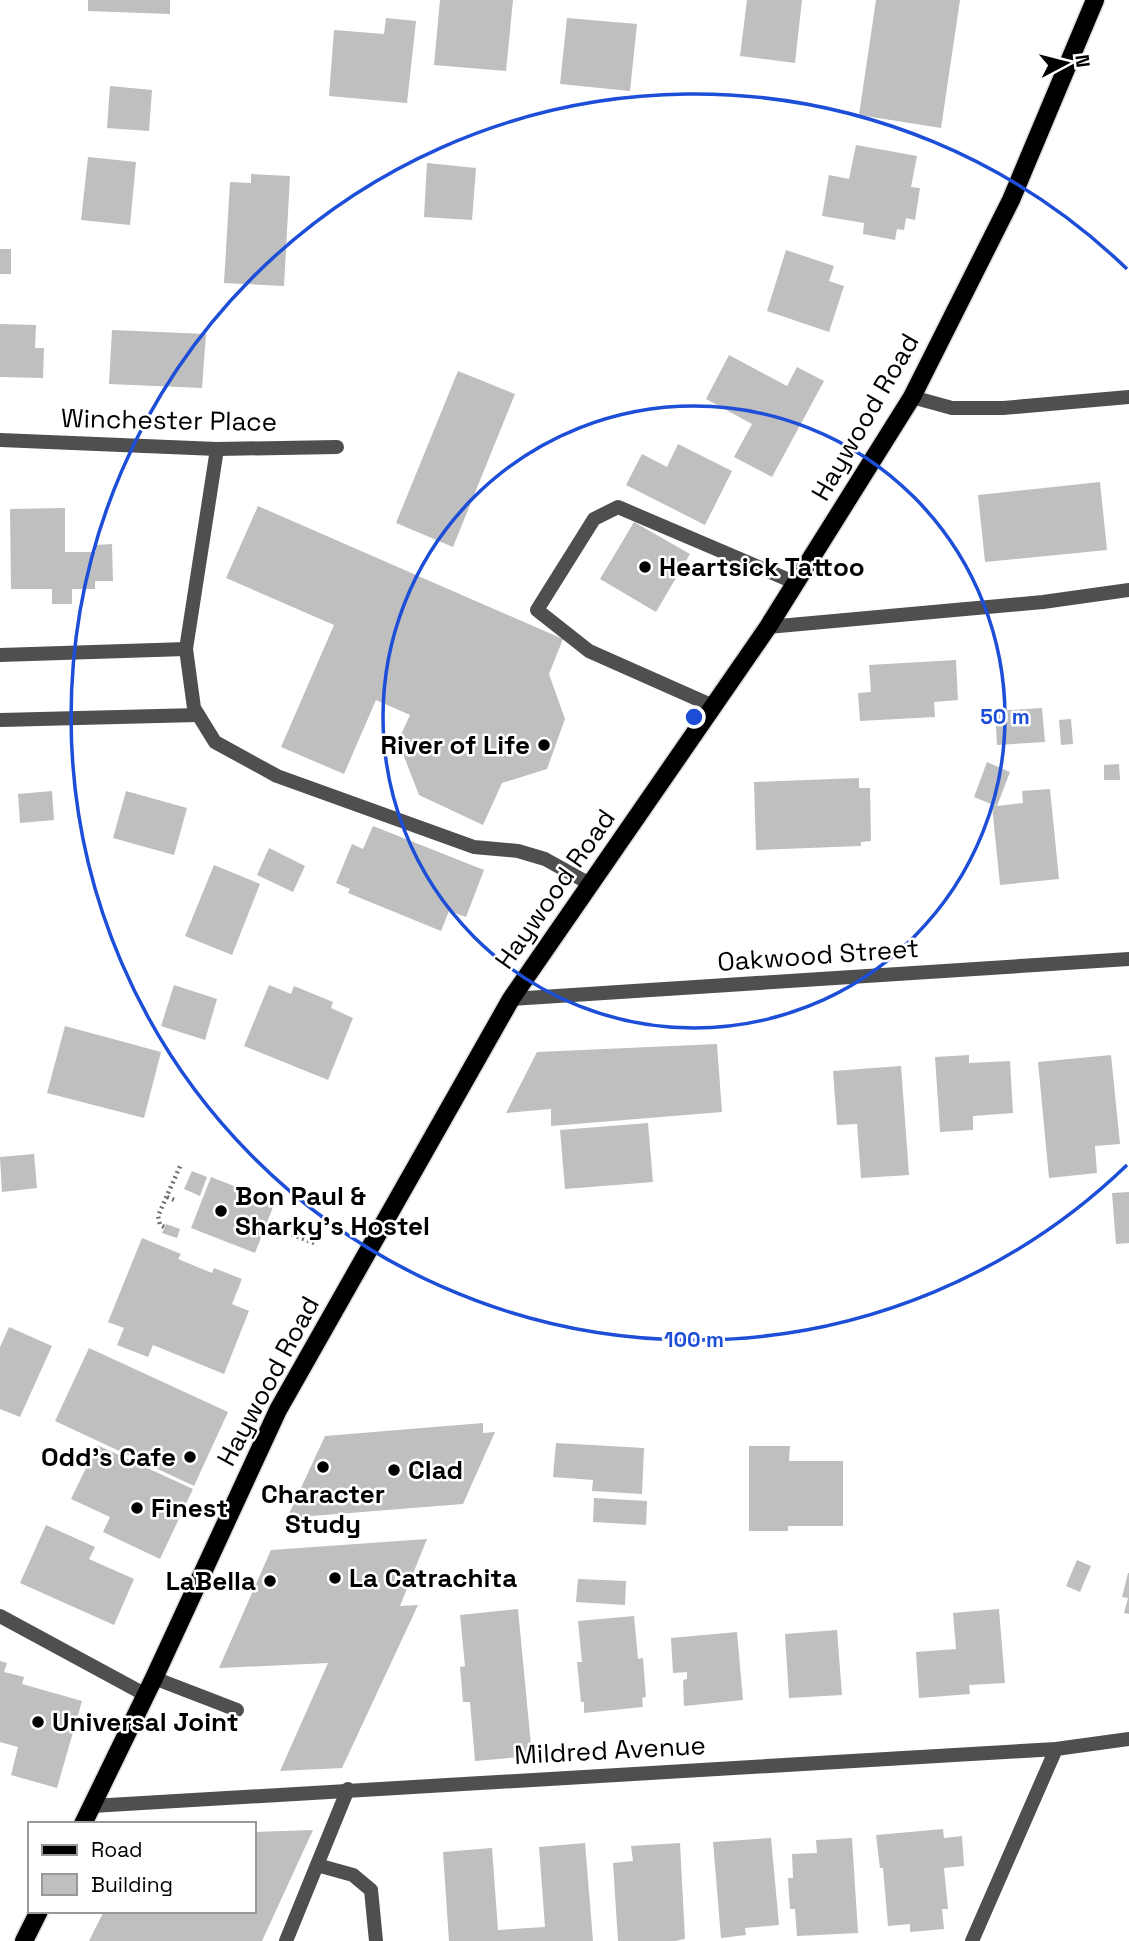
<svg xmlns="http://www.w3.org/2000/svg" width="1129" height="1941" font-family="'Space Grotesk',sans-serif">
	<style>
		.building { fill: #bfbfbf }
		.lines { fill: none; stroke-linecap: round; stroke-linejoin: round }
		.primary-casing { stroke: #dbdbdb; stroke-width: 21 }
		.path { stroke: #717171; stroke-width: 4.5; stroke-dasharray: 2 3.5; stroke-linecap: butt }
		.lane { stroke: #4f4f4f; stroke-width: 14 }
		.street { stroke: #4f4f4f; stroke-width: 14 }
		.primary { stroke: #000; stroke-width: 18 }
		.ring { fill: none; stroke: #1d4ed8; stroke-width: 3.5 }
		.poi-dot { fill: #000; stroke: #fff; stroke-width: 2.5 }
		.labels { text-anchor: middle; stroke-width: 5; stroke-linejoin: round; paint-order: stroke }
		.street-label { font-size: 26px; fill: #000; stroke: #fff }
		.poi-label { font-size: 26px; font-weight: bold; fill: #000; stroke: #fff; text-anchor: start }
		.centre { fill: #1d4ed8; stroke: #fff; stroke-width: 3.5 }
		.ring-label { font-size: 21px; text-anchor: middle; font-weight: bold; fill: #1d4ed8; stroke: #fff; stroke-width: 5; stroke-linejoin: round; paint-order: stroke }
	</style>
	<rect width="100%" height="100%" fill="#fff"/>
	<g class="building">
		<polygon points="88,0 170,0 170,14 88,11"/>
		<polygon points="440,0 513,0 506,71 434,65"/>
		<polygon points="747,0 802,0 795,63 740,56"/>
		<polygon points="876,0 960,0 941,128 859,115"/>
		<polygon points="386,18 416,21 407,103 329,96 334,30 384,34"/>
		<polygon points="567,18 637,24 630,91 560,84"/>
		<polygon points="110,86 152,90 149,131 107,128"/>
		<polygon points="856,145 917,156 911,187 920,188 915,220 906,218 904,230 897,229 895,240 863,234 864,223 822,216 829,175 849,179"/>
		<polygon points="88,157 136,162 130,225 81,220"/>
		<polygon points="427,163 476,168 472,220 424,217"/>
		<polygon points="251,174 290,176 284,286 224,283 230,182 251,183"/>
		<rect x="0" y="249" width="11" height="25"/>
		<polygon points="786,250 834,266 829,281 844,286 829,332 767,311"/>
		<polygon points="0,324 36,325 35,348 44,348 43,378 0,377"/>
		<polygon points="112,330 206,334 202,388 109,384"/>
		<polygon points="729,355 787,386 797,367 824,381 772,477 734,457 752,424 706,399"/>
		<polygon points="458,371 515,394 453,547 396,523"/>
		<polygon points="678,444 732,471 705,525 626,485 642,454 667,467"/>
		<polygon points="1100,482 1107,550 985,562 978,495"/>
		<polygon points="258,506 563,639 549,674 565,719 547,769 502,783 483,825 419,795 398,741 410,715 376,700 344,774 281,747 334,625 226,578"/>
		<polygon points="65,508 65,552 96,552 96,545 112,544 113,581 95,581 95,589 72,589 72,604 52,604 52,589 11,589 10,509"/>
		<polygon points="634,522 690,554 656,612 600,579"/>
		<polygon points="956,660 958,700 934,702 935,717 860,721 858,693 871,692 869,665"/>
		<polygon points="1042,708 1045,742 997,745 995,711"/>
		<polygon points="1071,719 1073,744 1061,745 1059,720"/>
		<polygon points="987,762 1010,772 997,806 1023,803 1022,791 1050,789 1059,879 1000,885 992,806 996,806 974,797"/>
		<polygon points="1119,764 1120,780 1104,780 1104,765"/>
		<polygon points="859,778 859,788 870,788 871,841 861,842 861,846 756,850 754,782"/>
		<polygon points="52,791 54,820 20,823 18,794"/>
		<polygon points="126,791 187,808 174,855 113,838"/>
		<polygon points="373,826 484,870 466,917 449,911 441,931 348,893 350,889 336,883 352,844 363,849"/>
		<polygon points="269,848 305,866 293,892 257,875"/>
		<polygon points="214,865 260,884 232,955 185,936"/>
		<polygon points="174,985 217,999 205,1040 161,1026"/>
		<polygon points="269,985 291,994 294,986 333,1002 331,1008 353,1018 328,1080 244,1046"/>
		<polygon points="65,1026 161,1052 144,1118 47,1093"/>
		<polygon points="717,1044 722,1112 551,1126 551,1109 506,1113 537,1052"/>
		<polygon points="969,1055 969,1063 1010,1061 1013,1113 973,1116 973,1130 940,1132 935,1057"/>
		<polygon points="1111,1055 1120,1144 1095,1146 1097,1173 1049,1178 1038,1062"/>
		<polygon points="901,1066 909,1175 861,1178 857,1124 837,1125 833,1071"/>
		<polygon points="648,1123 653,1182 565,1189 560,1130"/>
		<polygon points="34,1154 37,1188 2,1192 0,1157"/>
		<polygon points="192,1171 207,1177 200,1196 184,1189"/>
		<polygon points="211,1177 275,1202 255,1253 191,1228"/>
		<polygon points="1129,1192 1129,1243 1116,1244 1112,1193"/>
		<polygon points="166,1224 180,1229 177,1238 162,1233"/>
		<polygon points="142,1238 181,1254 178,1259 212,1273 214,1268 242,1279 232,1304 249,1311 224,1374 153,1345 148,1357 117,1345 124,1328 108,1322"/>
		<polygon points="9,1327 52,1346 20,1417 0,1409 0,1347"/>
		<polygon points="89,1348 228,1412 194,1486 55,1421"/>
		<polygon points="483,1423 483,1433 495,1432 463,1504 287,1518 325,1436"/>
		<polygon points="556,1443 644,1448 642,1494 592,1491 593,1480 553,1477"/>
		<polygon points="97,1445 193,1489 160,1559 103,1532 110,1517 71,1499"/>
		<polygon points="749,1446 790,1446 789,1461 843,1461 843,1526 788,1526 788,1531 749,1531"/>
		<polygon points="594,1498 647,1501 646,1525 593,1522"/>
		<polygon points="46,1525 95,1547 89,1559 134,1579 114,1625 20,1583"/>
		<polygon points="427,1539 400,1606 418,1605 342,1768 280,1771 328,1663 219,1668 271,1550"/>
		<polygon points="1077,1560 1091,1566 1080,1592 1066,1586"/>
		<polygon points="1128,1573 1129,1573 1129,1614 1124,1613 1128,1598 1122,1597"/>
		<polygon points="578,1579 626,1581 625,1605 576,1602"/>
		<polygon points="518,1609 532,1756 475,1761 470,1702 463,1702 460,1667 465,1666 460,1615"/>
		<polygon points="999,1609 1005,1683 969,1685 970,1694 919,1698 916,1652 956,1649 953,1613"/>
		<polygon points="634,1616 638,1659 643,1658 646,1697 642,1698 643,1707 584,1713 584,1702 581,1702 577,1662 582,1662 578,1621"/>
		<polygon points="837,1630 842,1695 789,1698 785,1634"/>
		<polygon points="737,1632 743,1700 684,1706 683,1680 687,1679 687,1672 673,1673 671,1638"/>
		<polygon points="0,1661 7,1663 4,1672 24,1677 22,1684 82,1701 57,1788 11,1775 18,1747 0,1742"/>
		<polygon points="943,1829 944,1838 962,1836 964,1866 944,1868 948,1909 942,1909 944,1929 910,1932 910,1924 888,1926 883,1868 880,1868 876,1835"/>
		<polygon points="313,1830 262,1941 89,1941 104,1911 254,1911 254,1832"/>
		<polygon points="771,1838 779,1925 745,1928 746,1935 721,1938 713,1842"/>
		<polygon points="852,1838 858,1933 797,1936 795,1909 790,1909 788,1878 793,1878 792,1854 817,1853 816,1840"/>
		<polygon points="585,1843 593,1941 449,1941 443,1852 492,1848 498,1930 545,1927 539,1847"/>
		<polygon points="680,1843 685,1939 675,1941 618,1941 613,1863 633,1861 631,1846"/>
	</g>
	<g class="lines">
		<defs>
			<g id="primary">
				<polyline points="83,1824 154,1678 278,1410 511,999 768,627 912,397 1011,200 1095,0"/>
				<polyline points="24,1941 39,1911"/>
			</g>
		</defs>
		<use href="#primary" class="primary-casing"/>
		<g class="path">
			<polyline points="167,1197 177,1201"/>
			<polyline points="266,1225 317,1244"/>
			<polyline points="164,1227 160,1225 158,1216 181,1164"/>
		</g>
		<g class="lane">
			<polyline points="768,627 1043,602 1129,590"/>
			<polyline points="186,649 194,708 215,742 277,776 474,847 518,851 545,859 590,884"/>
			<polyline points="0,655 186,649 217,449"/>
			<polyline points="713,706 589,651 537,610 594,519 618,507 796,583"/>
			<polyline points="0,720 198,715"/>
			<polyline points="0,1616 146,1695"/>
			<polyline points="154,1678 237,1710"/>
			<polyline points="317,1865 353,1875 371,1890 376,1941"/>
			<polyline points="286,1941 348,1789"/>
		</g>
		<g class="street">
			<polyline points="912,397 952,408 1003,408 1129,397"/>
			<polyline points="0,440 217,449 337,447"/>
			<polyline points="511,999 1129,959"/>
			<polyline points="92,1806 1056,1749 1129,1739"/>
			<polyline points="972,1941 1056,1749"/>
		</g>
		<use href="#primary" class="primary"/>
	</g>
	<g class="ring">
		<circle cx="694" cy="717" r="311"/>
		<path d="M1127 1165A623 623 0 1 1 1127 269"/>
	</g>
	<g class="poi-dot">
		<circle cx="645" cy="567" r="7"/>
		<circle cx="544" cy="745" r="7"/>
		<circle cx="221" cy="1211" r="7"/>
		<circle cx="190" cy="1457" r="7"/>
		<circle cx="323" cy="1467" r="7"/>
		<circle cx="394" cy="1470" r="7"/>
		<circle cx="137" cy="1508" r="7"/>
		<circle cx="335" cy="1578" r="7"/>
		<circle cx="270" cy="1581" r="7"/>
		<circle cx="38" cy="1722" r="7"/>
	</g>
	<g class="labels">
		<g class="street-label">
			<text transform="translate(865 417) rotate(-60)" y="9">Haywood Road</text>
			<text transform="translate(169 420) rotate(1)" y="9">Winchester Place</text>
			<text transform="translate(555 889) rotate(-55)" y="9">Haywood Road</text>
			<text transform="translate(818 955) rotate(-4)" y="9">Oakwood Street</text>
			<text transform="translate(268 1381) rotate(-62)" y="9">Haywood Road</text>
			<text transform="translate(610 1750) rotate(-3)" y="9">Mildred Avenue</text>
		</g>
		<g class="poi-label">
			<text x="659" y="576">Heartsick Tattoo</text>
			<text x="530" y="754" text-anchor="end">River of Life</text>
			<text x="235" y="1205">Bon Paul &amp;<tspan x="235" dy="30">Sharky's Hostel</tspan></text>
			<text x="176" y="1466" text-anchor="end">Odd's Cafe</text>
			<text x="408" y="1479">Clad</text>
			<text x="323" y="1503" text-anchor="middle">Character<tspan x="323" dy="30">Study</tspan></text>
			<text x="151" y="1517">Finest</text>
			<text x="349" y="1587">La Catrachita</text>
			<text x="256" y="1590" text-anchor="end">LaBella</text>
			<text x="52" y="1731">Universal Joint</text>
		</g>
	</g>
	<circle cx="694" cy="717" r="10" class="centre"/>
	<g class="ring-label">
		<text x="1005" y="724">50 m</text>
		<text x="694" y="1347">100 m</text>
	</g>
	<rect x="28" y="1822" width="228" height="91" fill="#ffffff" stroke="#999999" stroke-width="2"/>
	<rect x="42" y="1845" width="35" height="10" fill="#000000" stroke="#999999" stroke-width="2"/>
	<text x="91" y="1857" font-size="21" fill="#000000">Road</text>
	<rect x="42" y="1874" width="35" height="21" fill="#bfbfbf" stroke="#999999" stroke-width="2"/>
	<text x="91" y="1892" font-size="21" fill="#000000">Building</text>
	<g transform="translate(1066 63) rotate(83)" stroke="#ffffff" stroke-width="5" paint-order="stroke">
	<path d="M0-5L12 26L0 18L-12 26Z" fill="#000000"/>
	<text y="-10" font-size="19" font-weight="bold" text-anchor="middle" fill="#000000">N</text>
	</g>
</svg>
